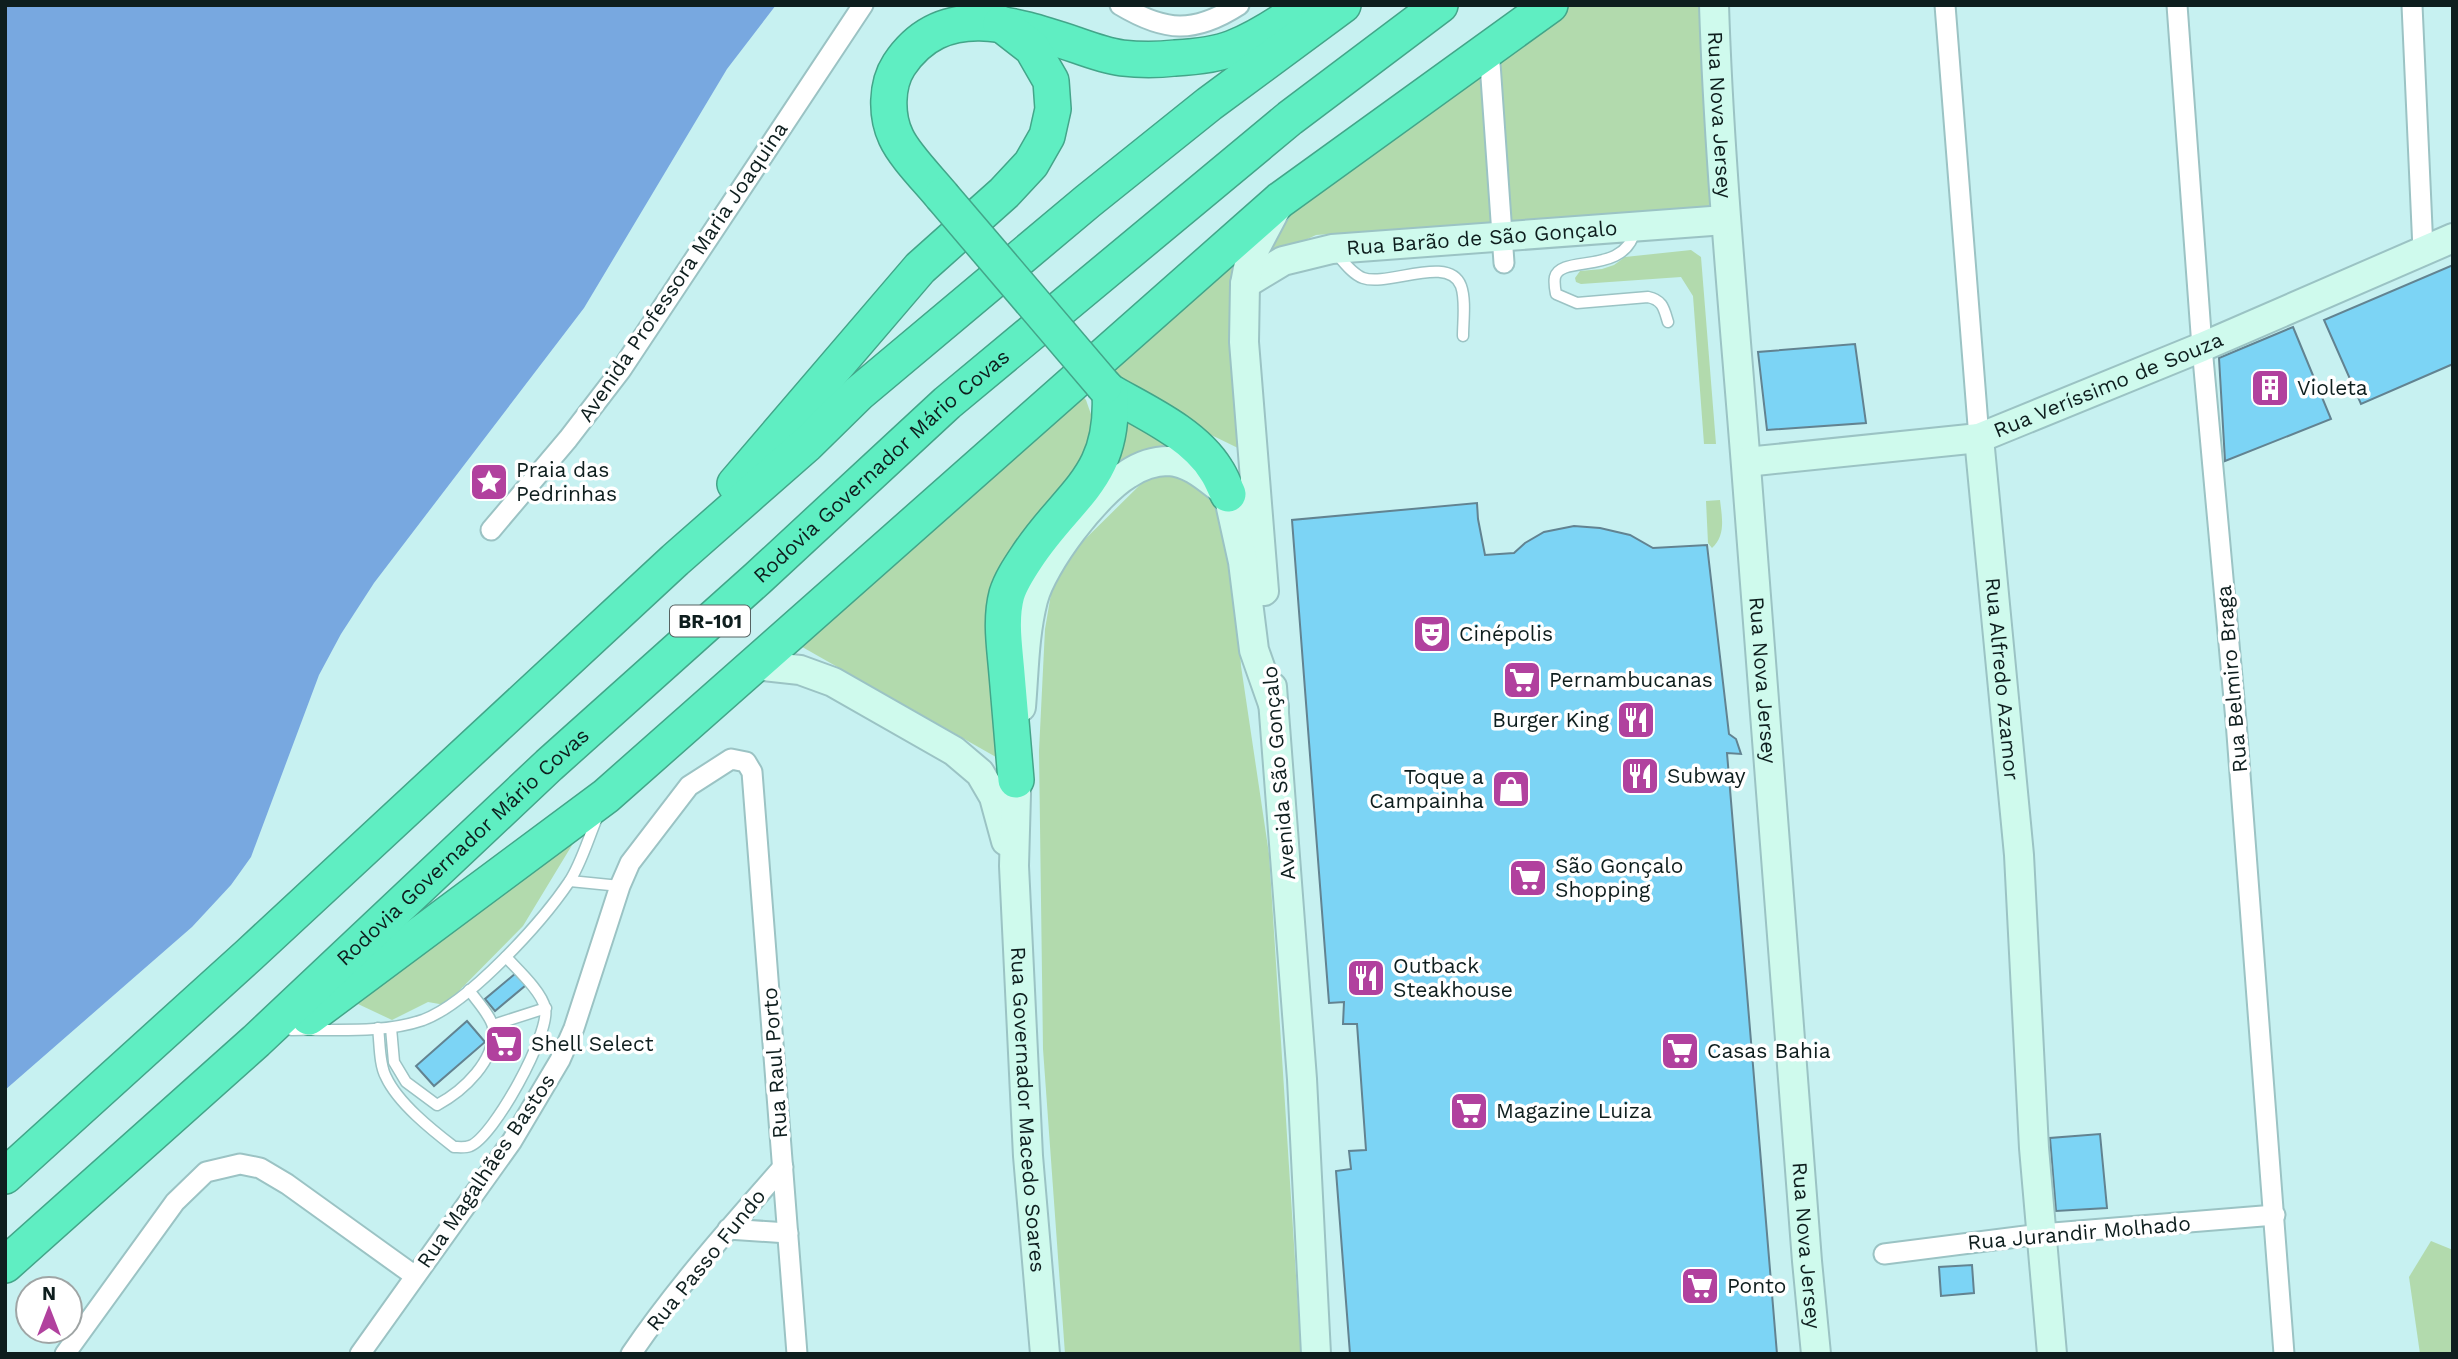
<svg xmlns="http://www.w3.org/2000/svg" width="2458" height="1359" font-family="'Work Sans',sans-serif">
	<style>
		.green { fill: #b2daad }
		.water { fill: #78a8e0 }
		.building { fill: #7cd4f5; stroke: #628391; stroke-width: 2 }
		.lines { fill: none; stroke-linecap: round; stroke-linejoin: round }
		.lane-casing { stroke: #9bc3c4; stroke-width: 13 }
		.street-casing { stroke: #9bc3c4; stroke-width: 23 }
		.secondary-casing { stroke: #9bc3c4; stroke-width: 32 }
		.highway-casing { stroke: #43a589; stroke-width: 38 }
		.lane { stroke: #fff; stroke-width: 10 }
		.street { stroke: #fff; stroke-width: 19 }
		.secondary { stroke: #cffaed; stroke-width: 28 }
		.highway { stroke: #5feec2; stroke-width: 35 }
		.highway-bridge-casing { stroke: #43a589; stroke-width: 38; stroke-linecap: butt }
		.highway-bridge { stroke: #5feec2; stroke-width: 35 }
		.labels { text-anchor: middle; stroke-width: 7; stroke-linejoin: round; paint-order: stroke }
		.shield { fill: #fff; stroke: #566262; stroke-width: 2 }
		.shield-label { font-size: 19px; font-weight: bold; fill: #0e1e1e }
		.street-label { font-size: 21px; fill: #0e1e1e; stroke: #fff }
		.poi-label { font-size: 21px; fill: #0e1e1e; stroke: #fff; text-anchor: start }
	</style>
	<rect width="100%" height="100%" fill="#c7f1f1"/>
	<g class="green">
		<polygon points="1572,5 1700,5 1714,206 1316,235 1263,260 1288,208 1355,157"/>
		<polygon points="1244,246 1240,449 1168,414 1106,370"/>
		<polygon points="1691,250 1701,257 1716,444 1704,444 1693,296 1681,277 1581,284 1576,282 1575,278 1580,271 1602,269 1614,265 1625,257"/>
		<polygon points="1078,391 1086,400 1093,420 1088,454 998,576 1010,765 797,644"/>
		<polygon points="1117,409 1175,451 1145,450 1117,463 1097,487"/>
		<polygon points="1170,470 1218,494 1236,581 1241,666 1269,854 1301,1354 1065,1354 1043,1049 1039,751 1045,629 1052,588 1067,557 1149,476"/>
		<path d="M1720 500C1722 518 1726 535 1712 548L1708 543 1706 501Z"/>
		<polygon points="583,827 523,926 445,1005 428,1002 392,1020 358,1004"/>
		<polygon points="2431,1241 2453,1250 2453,1354 2420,1354 2409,1277"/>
	</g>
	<polygon class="water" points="5,5 776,5 727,69 584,308 374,583 341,634 319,675 251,857 231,885 192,927 5,1090"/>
	<g class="building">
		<polygon points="2453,265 2453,364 2361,404 2324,320"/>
		<polygon points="2293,327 2331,419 2225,461 2219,358"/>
		<polygon points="1855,344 1866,423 1767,430 1758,352"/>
		<polygon points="1477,503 1478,519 1485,555 1514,553 1525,543 1544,532 1574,526 1600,528 1630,535 1653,548 1707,545 1729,734 1736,739 1741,754 1727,753 1777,1354 1350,1354 1336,1171 1351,1169 1349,1151 1366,1150 1357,1024 1343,1024 1344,1002 1329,1003 1292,520"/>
		<polygon points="516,973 526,985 495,1011 485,999"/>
		<polygon points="467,1021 485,1042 434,1086 416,1066"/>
		<polygon points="2100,1134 2107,1208 2056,1211 2050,1138"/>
		<polygon points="1972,1265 1974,1293 1941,1296 1939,1267"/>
	</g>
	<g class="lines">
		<defs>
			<g id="lane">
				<path d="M1635 230C1625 276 1561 254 1555 277 1554 282 1555 289 1556 294L1577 303 1648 297C1663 300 1664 309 1668 322"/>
				<path d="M1335 252C1343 261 1352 274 1363 278 1388 287 1449 254 1461 286 1466 300 1463 321 1463 336"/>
				<polyline points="570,881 620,886"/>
				<polyline points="493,1025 546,1008"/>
				<path d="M378 1028C380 1043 379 1064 386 1077 398 1103 432 1130 454 1147 458 1147 465 1148 470 1146 493 1138 551 1033 545 1008 542 992 517 969 506 957"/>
				<path d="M391 1028 394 1062 406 1082 437 1105C463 1091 497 1060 493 1027 491 1016 476 1000 469 990"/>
				<path d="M291 1030C334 1029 382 1034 423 1020 469 1003 542 922 569 882 581 864 588 839 597 818"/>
			</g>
			<g id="street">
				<path d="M1120 5C1165 32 1194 34 1239 5"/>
				<polyline points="1945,5 1979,438"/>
				<polyline points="2177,5 2202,347 2236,721 2284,1354"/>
				<polyline points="2412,5 2423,250"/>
				<polyline points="1489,49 1504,263"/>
				<polyline points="491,530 568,439 621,370 863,5"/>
				<polyline points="728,1229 788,1233"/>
				<polyline points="1884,1254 2041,1234 2275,1215"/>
				<polyline points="65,1354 175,1202 206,1172 240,1164 260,1168 287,1184 415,1276"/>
				<polyline points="360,1354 512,1141 560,1060 574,1028 620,886 630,863 689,786 731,759 746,762 752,772 797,1354"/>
				<path d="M631 1354C676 1288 730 1227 783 1167"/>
			</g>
			<g id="secondary">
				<path id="s1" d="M1714 5C1719 159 1734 312 1746 466 1767 731 1787 996 1807 1261L1816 1354"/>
				<path id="s2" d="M1245 284 1283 261 1332 249 1725 220"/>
				<path id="s3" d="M1979 438 2019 855 2034 1148 2052 1354"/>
				<path id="s4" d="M1746 462 1979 438 2202 347 2453 238"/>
				<polyline points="1264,591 1244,342 1245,284 1250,258 1276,209"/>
				<polyline points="753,665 800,670 833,682 954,751 980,773 994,797 1006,841"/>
				<polyline points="1272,687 1302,1079 1316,1354"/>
				<path d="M1021 707C1024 672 1024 635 1033 600 1042 564 1096 493 1128 474 1140 466 1155 461 1168 461 1192 462 1210 481 1228 494L1243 562 1254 650 1274 707"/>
				<path id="s5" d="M1017 758 1014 866 1028 1156 1045 1354"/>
			</g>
			<g id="highway">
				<path d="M942 196C929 180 904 155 896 137 886 116 886 85 899 65 942 0 1013 24 1076 45 1090 50 1107 56 1122 58 1139 60 1158 60 1175 58 1193 57 1216 55 1233 48 1258 38 1284 21 1306 5"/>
				<path d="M1104 386 1110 392C1145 412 1194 434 1216 470 1221 477 1224 486 1228 494"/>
				<polyline points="735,484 920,268 1004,193 1031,164 1047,136 1053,109 1051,81 1032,48 1001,24"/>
				<path d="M1016 780C1013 745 1010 709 1007 674 1005 648 1000 620 1007 594 1011 581 1019 569 1027 557 1069 493 1115 479 1110 392"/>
				<polyline points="309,1017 606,796 1280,200 1550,5"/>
				<polyline points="5,1176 249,955 675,560 807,444 859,393 1088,201 1209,104 1343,5"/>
				<path id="s6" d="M5 1265 256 1041 549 765 758 578 947 403 1290 118 1440 5"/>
			</g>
		</defs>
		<use href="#lane" class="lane-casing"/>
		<use href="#street" class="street-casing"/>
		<use href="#secondary" class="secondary-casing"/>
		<use href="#highway" class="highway-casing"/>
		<use href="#lane" class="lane"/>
		<use href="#street" class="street"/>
		<use href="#secondary" class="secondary"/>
		<use href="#highway" class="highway"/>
		<defs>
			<polyline id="highway-bridge" points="942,196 1104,386"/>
		</defs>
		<use href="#highway-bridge" class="highway-bridge-casing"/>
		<use href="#highway-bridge" class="highway-bridge"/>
	</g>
	<defs>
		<symbol id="building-square" viewBox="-11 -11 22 22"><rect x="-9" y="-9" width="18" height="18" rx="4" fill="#b1419e" stroke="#fff"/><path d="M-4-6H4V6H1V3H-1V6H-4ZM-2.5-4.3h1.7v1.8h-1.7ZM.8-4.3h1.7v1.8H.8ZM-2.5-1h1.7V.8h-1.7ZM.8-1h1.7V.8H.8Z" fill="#fff"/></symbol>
		<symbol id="sight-square" viewBox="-11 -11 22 22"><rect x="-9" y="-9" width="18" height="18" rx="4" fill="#b1419e" stroke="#fff"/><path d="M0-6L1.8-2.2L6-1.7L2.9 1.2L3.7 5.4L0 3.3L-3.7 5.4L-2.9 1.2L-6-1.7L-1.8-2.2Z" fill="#fff"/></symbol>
		<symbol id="theatre-square" viewBox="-11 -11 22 22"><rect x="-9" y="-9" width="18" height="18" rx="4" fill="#b1419e" stroke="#fff"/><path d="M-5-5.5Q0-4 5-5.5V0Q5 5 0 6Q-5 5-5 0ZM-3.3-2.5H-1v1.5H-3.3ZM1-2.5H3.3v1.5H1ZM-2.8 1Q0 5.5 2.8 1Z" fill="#fff"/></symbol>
		<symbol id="supermarket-square" viewBox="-11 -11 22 22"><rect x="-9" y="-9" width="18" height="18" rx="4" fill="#b1419e" stroke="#fff"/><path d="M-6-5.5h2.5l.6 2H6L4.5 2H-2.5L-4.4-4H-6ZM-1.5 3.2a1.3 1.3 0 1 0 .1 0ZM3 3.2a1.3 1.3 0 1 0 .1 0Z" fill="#fff"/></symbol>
		<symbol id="restaurant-square" viewBox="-11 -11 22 22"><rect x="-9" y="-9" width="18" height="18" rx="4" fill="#b1419e" stroke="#fff"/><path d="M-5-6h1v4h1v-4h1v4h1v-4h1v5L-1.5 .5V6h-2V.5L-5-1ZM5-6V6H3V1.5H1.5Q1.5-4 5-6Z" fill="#fff"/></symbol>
		<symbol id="shop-square" viewBox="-11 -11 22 22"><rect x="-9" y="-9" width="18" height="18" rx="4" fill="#b1419e" stroke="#fff"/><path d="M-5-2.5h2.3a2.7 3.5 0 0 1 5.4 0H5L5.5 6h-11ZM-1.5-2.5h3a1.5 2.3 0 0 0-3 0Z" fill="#fff"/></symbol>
	</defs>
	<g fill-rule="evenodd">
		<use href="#building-square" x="2248" y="366" width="44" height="44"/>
		<use href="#sight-square" x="467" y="460" width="44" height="44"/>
		<use href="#theatre-square" x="1410" y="612" width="44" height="44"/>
		<use href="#supermarket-square" x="1500" y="658" width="44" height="44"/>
		<use href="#restaurant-square" x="1614" y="698" width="44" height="44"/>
		<use href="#restaurant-square" x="1618" y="754" width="44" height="44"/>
		<use href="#shop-square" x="1489" y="767" width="44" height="44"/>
		<use href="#supermarket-square" x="1506" y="856" width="44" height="44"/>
		<use href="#restaurant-square" x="1344" y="956" width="44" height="44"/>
		<use href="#supermarket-square" x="482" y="1022" width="44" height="44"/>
		<use href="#supermarket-square" x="1658" y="1029" width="44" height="44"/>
		<use href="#supermarket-square" x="1447" y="1089" width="44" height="44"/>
		<use href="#supermarket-square" x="1678" y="1264" width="44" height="44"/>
	</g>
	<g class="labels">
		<rect class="shield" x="670" y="605.5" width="80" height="31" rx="5"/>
		<g class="shield-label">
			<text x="710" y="628">BR-101</text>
		</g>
		<g class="street-label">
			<text dy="7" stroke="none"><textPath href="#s1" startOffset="110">Rua Nova Jersey</textPath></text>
			<text dy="7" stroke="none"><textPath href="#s2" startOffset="245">Rua Barão de São Gonçalo</textPath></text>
			<text transform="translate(683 272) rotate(-56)" y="7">Avenida Professora Maria Joaquina</text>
			<text dy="7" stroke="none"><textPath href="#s4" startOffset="374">Rua Veríssimo de Souza</textPath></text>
			<text dy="7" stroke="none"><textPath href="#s6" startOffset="1186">Rodovia Governador Mário Covas</textPath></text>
			<text dy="7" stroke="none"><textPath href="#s3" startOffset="242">Rua Alfredo Azamor</textPath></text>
			<text transform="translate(2232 679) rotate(-95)" y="7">Rua Belmiro Braga</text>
			<text dy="7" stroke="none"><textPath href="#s1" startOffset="677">Rua Nova Jersey</textPath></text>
			<text transform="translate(1279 773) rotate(-95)" y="7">Avenida São Gonçalo</text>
			<text dy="7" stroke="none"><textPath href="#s6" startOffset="620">Rodovia Governador Mário Covas</textPath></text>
			<text transform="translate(775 1063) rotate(-94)" y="7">Rua Raul Porto</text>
			<text dy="7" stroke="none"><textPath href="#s5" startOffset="352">Rua Governador Macedo Soares</textPath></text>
			<text transform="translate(486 1171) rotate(-56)" y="7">Rua Magalhães Bastos</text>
			<text transform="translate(2079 1233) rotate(-5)" y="7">Rua Jurandir Molhado</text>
			<text dy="7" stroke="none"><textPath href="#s1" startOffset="1244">Rua Nova Jersey</textPath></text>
			<text transform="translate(706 1260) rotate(-51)" y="7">Rua Passo Fundo</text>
		</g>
		<g class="poi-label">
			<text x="2297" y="395">Violeta</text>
			<text x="516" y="477">Praia das<tspan x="516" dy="24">Pedrinhas</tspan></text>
			<text x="1459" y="641">Cinépolis</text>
			<text x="1549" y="687">Pernambucanas</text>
			<text x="1609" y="727" text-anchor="end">Burger King</text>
			<text x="1667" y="783">Subway</text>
			<text x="1484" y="784" text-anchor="end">Toque a<tspan x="1484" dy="24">Campainha</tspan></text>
			<text x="1555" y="873">São Gonçalo<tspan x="1555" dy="24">Shopping</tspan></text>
			<text x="1393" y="973">Outback<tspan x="1393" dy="24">Steakhouse</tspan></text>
			<text x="531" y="1051">Shell Select</text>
			<text x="1707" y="1058">Casas Bahia</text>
			<text x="1496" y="1118">Magazine Luiza</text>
			<text x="1727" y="1293">Ponto</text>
		</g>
	</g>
	<rect width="2458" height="1359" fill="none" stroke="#0e1e1e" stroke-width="14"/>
	<g transform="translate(49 1310)"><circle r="33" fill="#ffffff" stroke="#9fa5a5" stroke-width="2"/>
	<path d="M0-5L12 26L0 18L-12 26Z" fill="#b1419e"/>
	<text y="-10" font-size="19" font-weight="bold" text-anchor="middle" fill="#0e1e1e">N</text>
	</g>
</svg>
